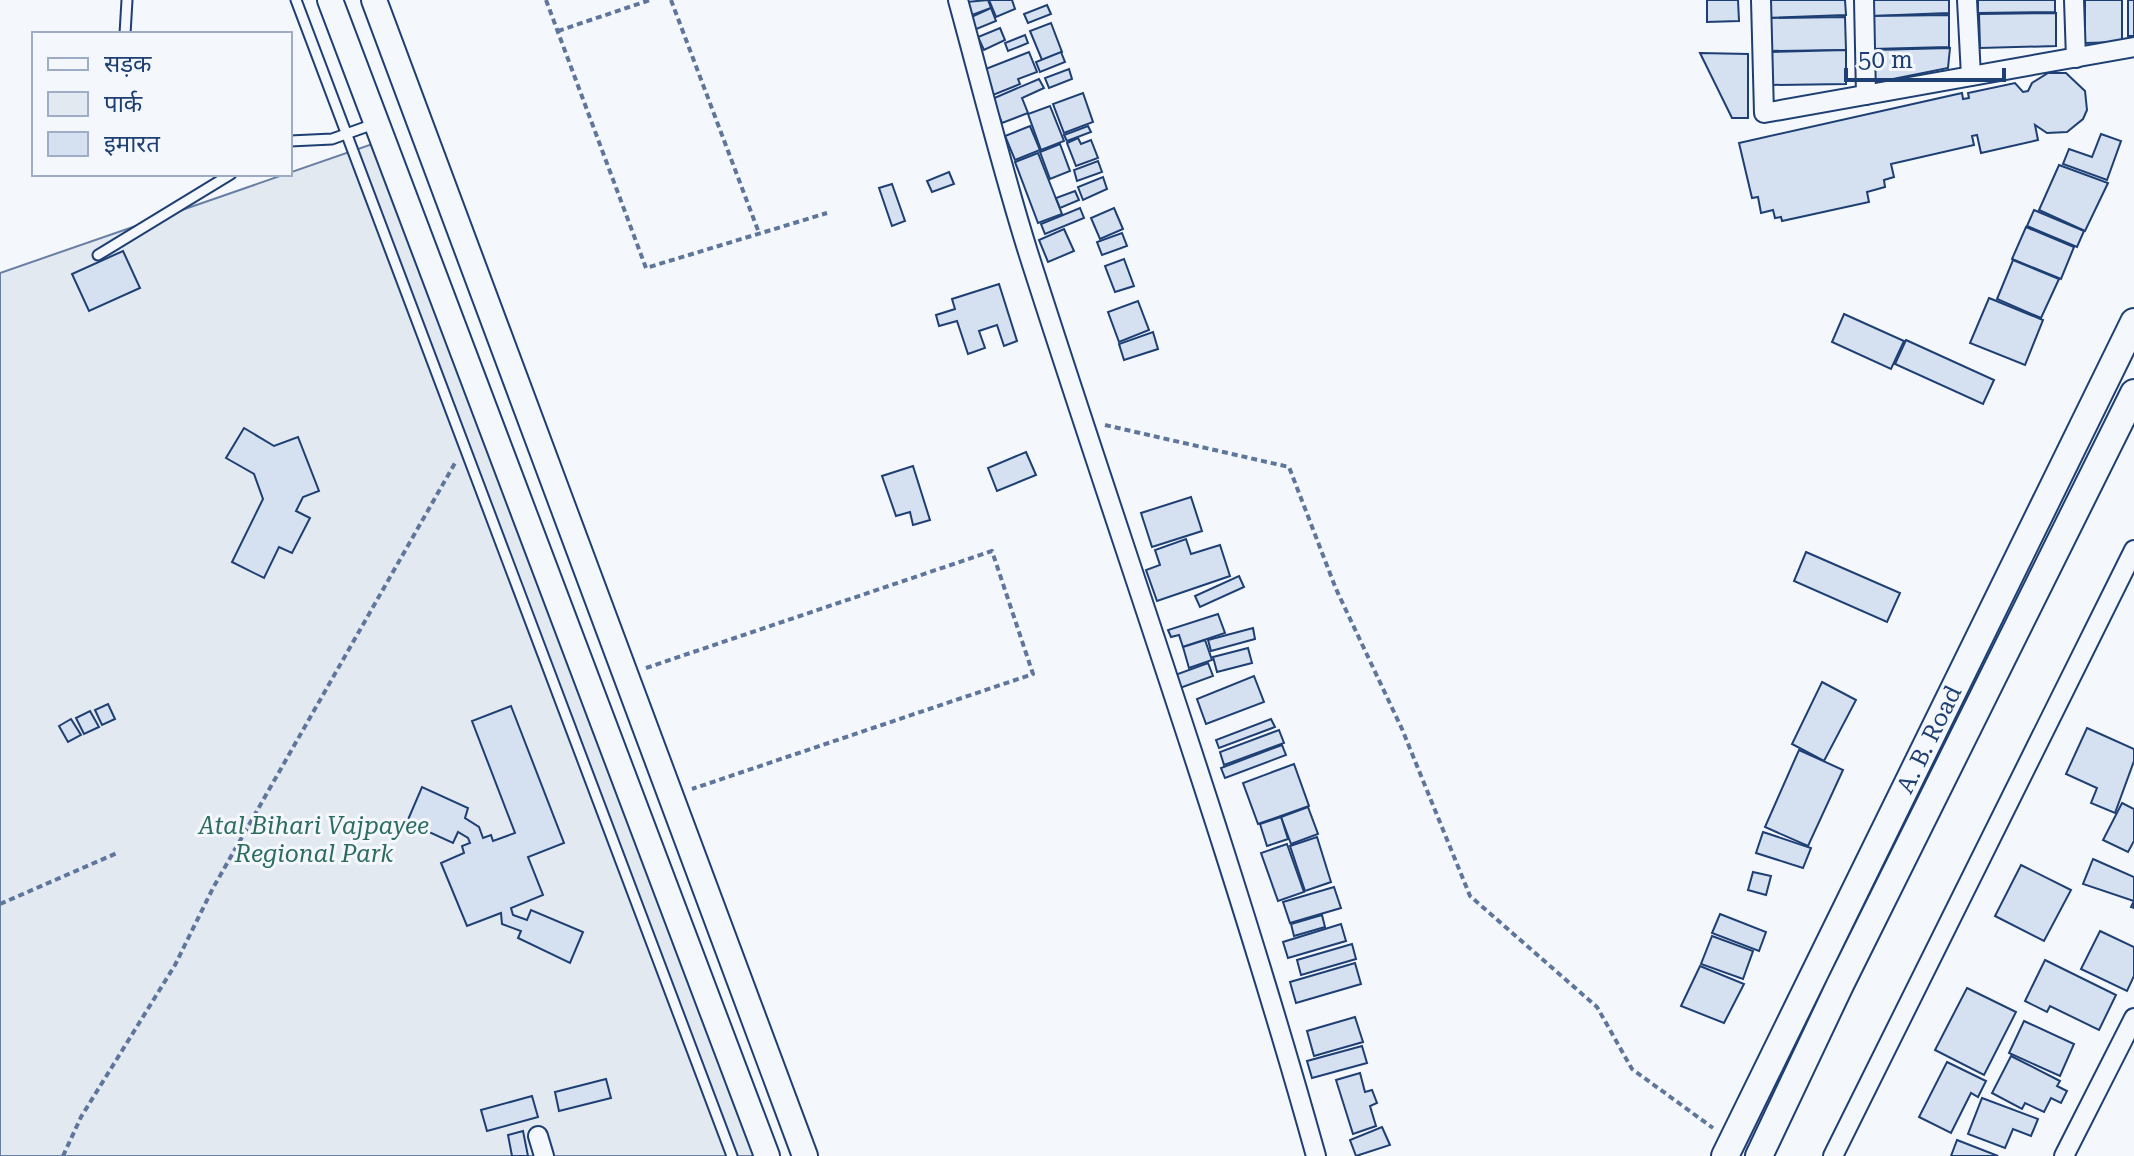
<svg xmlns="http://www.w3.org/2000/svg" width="2134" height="1156" font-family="'Roboto Serif','Noto Sans Devanagari',serif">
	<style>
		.park { fill: #e3e9f0; stroke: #687fa3; stroke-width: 2 }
		.building { fill: #d5e0f0; stroke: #1d3f73; stroke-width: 2 }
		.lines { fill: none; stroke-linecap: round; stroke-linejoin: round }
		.service-casing { stroke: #1d3f73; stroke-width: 13 }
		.minor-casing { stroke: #1d3f73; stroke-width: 22 }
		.tertiary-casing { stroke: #1d3f73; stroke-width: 28 }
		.secondary-casing { stroke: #1d3f73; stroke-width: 30 }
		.path { stroke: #5e769c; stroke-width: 4; stroke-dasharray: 6 4; stroke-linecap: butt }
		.service { stroke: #f4f7fb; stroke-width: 9 }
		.minor { stroke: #f4f7fb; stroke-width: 18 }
		.tertiary { stroke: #f4f7fb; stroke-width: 24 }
		.secondary { stroke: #f4f7fb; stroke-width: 26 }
		.labels { text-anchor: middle; stroke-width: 6; stroke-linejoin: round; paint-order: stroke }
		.street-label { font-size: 24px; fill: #1d3f73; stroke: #f4f7fb }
		.park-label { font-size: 24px; font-style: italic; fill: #2c6c60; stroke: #f4f7fb }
	</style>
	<rect width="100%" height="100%" fill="#f4f7fb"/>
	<polygon class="park" points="384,140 768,1156 0,1156 0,273"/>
	<g class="building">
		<polygon points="988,0 991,8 972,15 966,2"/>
		<polygon points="989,0 1012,0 1015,9 996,17"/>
		<polygon points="1707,0 1738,0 1739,21 1707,22"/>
		<polygon points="1768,0 1845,0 1846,15 1768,18"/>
		<polygon points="1871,0 1949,0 1949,13 1872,16"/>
		<polygon points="1978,0 2055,0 2055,12 1978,13"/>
		<polygon points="2085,0 2122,0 2122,42 2085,43"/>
		<rect x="2128" y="0" width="6" height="36"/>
		<polygon points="1047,5 1051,14 1028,23 1024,14"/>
		<polygon points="991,8 996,21 974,30 969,18"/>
		<polygon points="2056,13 2056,46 1980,48 1979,14"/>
		<polygon points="1949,15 1949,47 1872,49 1872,16"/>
		<polygon points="1845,17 1846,50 1769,51 1769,18"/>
		<polygon points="1051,23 1062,52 1042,60 1030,31"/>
		<polygon points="1000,28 1005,40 984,50 978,37"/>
		<polygon points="1025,35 1028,43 1008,51 1005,43"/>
		<polygon points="1950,48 1948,68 1873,83 1873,50"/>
		<polygon points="1846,50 1846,84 1770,85 1769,52"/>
		<polygon points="1029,52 1037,72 1018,79 1020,84 993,95 983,70"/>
		<polygon points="1061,52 1065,62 1040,72 1036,62"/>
		<polygon points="1700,53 1748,54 1748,118 1732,118"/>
		<polygon points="1069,69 1072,79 1049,88 1045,78"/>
		<polygon points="2048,73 2066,73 2085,91 2087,110 2083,119 2067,132 2047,133 2035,125 2038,140 1981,153 1977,135 1972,136 1974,145 1891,164 1894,177 1884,180 1885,187 1867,192 1869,202 1782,221 1781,217 1775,218 1773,210 1761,213 1758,197 1752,198 1739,143 1962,93 1963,99 1969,98 1968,93 2015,83 2023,92 2028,91 2032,83"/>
		<polygon points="1039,79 1044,88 1022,98 1028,113 1002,123 992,99"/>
		<polygon points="1083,93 1093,122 1064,133 1053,104"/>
		<polygon points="1050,106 1064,141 1041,150 1028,114"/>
		<polygon points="1030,126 1040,150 1015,160 1005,136"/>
		<polygon points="1088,126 1091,132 1067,141 1064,135"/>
		<polygon points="2101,134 2121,141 2107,180 2063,164 2069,149 2092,157"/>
		<polygon points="1078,138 1081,144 1091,140 1098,158 1076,166 1067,143"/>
		<polygon points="1060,144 1070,171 1050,179 1040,152"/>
		<polygon points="1038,153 1062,214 1038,223 1015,162"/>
		<polygon points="1098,161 1102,172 1077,181 1074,170"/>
		<polygon points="2059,165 2108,183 2085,231 2039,210"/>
		<polygon points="949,172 954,184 932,192 927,181"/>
		<polygon points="1103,177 1107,189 1083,200 1078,187"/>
		<polygon points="892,184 905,221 892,226 879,188"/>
		<polygon points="1075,191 1079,200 1060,208 1056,198"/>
		<polygon points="1080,208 1084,218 1045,234 1041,224"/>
		<polygon points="1114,208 1123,229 1100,239 1091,218"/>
		<polygon points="2034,210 2084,231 2077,247 2027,226"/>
		<polygon points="2026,227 2074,247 2061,279 2012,259"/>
		<polygon points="1064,229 1074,251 1048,262 1039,240"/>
		<polygon points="1122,233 1127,246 1102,255 1097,242"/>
		<polygon points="123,251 140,288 89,311 72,274"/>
		<polygon points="1124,259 1134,286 1115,292 1105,266"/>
		<polygon points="2013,260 2059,279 2041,318 1997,299"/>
		<polygon points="999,284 1017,341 1004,346 997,325 979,331 985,348 968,354 957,321 939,326 936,315 955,309 952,299"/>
		<polygon points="1989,298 2043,320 2025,365 1970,343"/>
		<polygon points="1138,301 1149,330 1119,342 1108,312"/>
		<polygon points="1844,314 1904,341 1891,369 1832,342"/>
		<polygon points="1153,332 1158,349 1124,360 1119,344"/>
		<polygon points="1906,340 1994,380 1983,404 1895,364"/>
		<polygon points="244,428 274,446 298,437 319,491 303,497 296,511 310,518 292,553 279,547 264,578 232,562 263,499 254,474 226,458"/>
		<polygon points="1026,452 1036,475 997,491 988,468"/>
		<polygon points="913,466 930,520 913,525 910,512 896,516 882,476"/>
		<polygon points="1191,497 1202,531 1152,547 1141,513"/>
		<polygon points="1186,539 1191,554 1220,545 1230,576 1157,601 1146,570 1160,565 1155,550"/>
		<polygon points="1806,552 1900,593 1887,622 1794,581"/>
		<polygon points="1239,576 1244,587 1200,607 1195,596"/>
		<polygon points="1218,614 1225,633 1183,647 1179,635 1171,637 1168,630"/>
		<polygon points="1253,628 1255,639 1211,651 1208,640"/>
		<polygon points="1205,640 1212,660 1189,668 1183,647"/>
		<polygon points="1248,648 1252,663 1217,672 1213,657"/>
		<polygon points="1208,663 1213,676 1180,688 1175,675"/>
		<polygon points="1254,676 1264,702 1206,724 1197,699"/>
		<polygon points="1822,682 1856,700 1824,761 1792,744"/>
		<polygon points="108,704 115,719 102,725 95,710"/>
		<polygon points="511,706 564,843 528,857 543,895 511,908 513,915 527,920 531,910 583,932 570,963 518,938 521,931 502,924 501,913 467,926 441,863 464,853 462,846 470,843 468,838 458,832 453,843 407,822 422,787 468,808 465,818 479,827 483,838 491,835 493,841 515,833 472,721"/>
		<polygon points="90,711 99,727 84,734 76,718"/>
		<polygon points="71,719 81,735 68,742 59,726"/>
		<polygon points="1271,719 1275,727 1219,748 1216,740"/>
		<polygon points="2087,728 2134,749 2134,761 2115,813 2091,803 2097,788 2066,774"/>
		<polygon points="1279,730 1284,743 1224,765 1220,752"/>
		<polygon points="1282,745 1286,755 1225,778 1221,768"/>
		<polygon points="1799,750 1843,770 1808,846 1765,827"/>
		<polygon points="1294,764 1309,806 1258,824 1243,783"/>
		<polygon points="2122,803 2134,809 2134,841 2128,852 2103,840"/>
		<polygon points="1308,807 1318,834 1291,844 1281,817"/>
		<polygon points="1281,817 1288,839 1267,846 1260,824"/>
		<polygon points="1763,832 1811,848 1803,868 1756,853"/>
		<polygon points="1317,837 1331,882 1305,891 1290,846"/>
		<polygon points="1287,844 1304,892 1278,901 1261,853"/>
		<polygon points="2093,859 2134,877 2134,908 2131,907 2134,901 2083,884"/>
		<polygon points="2021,865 2071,890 2044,941 1995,916"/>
		<polygon points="1753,872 1771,876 1766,895 1748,890"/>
		<polygon points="1334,887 1341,908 1290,923 1283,902"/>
		<polygon points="1720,914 1766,932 1759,951 1712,933"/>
		<polygon points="1322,915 1325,927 1294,936 1291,924"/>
		<polygon points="1341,924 1346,941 1288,958 1283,942"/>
		<polygon points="2100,931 2134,947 2134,976 2127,991 2081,969"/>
		<polygon points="1712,936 1753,951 1743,979 1701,964"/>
		<polygon points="1352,944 1356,959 1301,975 1297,960"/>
		<polygon points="2045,960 2116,995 2099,1030 2050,1006 2047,1012 2025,1001"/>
		<polygon points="1355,963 1361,984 1296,1003 1290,982"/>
		<polygon points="1700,966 1744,984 1724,1023 1681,1006"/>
		<polygon points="1967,988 2016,1012 1984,1075 1935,1050"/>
		<polygon points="1355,1017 1363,1042 1314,1056 1307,1031"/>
		<polygon points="2024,1021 2074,1044 2060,1076 2009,1053"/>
		<polygon points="1362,1046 1367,1063 1312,1078 1307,1061"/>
		<polygon points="2011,1056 2060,1081 2057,1086 2067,1091 2061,1103 2051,1098 2044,1112 2025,1103 2022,1109 1992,1093"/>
		<polygon points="1947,1062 1986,1081 1978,1097 1971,1093 1951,1133 1919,1117"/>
		<polygon points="1360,1073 1365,1092 1372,1090 1377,1103 1370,1106 1376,1126 1353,1134 1336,1080"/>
		<polygon points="606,1079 611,1098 559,1111 555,1092"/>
		<polygon points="532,1096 538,1117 487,1131 481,1110"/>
		<polygon points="1982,1098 2038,1119 2031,1136 2013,1129 2005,1148 1968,1134"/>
		<polygon points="1382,1127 1390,1145 1356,1156 1350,1140"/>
		<polygon points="523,1131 528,1156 512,1156 508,1135"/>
		<polygon points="1957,1140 1998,1156 1951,1156"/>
	</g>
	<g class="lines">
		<defs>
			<g id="service">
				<polyline points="296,0 732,1156"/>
				<polyline points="125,34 127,0"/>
				<polyline points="290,141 332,139 374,124"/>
				<polyline points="98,255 231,174"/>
			</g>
			<g id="minor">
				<path d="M958 0C981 84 1002 169 1028 252 1124 553 1231 851 1316 1156"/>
				<polyline points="1761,0 1764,113 2134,47"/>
				<polyline points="1864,0 1866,95"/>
				<polyline points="1967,0 1971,76"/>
				<polyline points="2074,0 2076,58"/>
				<polyline points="538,1136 544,1156"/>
				<polyline points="1833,1156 2134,550"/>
				<polyline points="2064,1156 2134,1018"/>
			</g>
			<g id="tertiary">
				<polyline points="330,0 767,1156"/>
				<polyline points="374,0 805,1156"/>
			</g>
			<g id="secondary">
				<path id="s1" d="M1725 1156 2134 322"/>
				<polyline points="1759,1156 1840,985 2134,393"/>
			</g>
		</defs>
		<use href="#service" class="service-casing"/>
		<use href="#minor" class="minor-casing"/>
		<use href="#tertiary" class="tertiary-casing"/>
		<use href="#secondary" class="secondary-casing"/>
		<g class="path">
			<polyline points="546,0 646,268 827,213"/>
			<polyline points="671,0 759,233"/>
			<polyline points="558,31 650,0"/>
			<polyline points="1105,425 1289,467 1336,589 1402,729 1470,896 1597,1007 1632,1069 1713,1128"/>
			<polyline points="646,668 992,551 1033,674 692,789"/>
			<polyline points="0,904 117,853"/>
			<polyline points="63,1156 81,1117 175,965 213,888 455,463"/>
		</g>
		<use href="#service" class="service"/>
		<use href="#minor" class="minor"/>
		<use href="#tertiary" class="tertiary"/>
		<use href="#secondary" class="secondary"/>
	</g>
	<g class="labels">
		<g class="street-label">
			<text dy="8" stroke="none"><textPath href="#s1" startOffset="464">A. B. Road</textPath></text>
		</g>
		<g class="park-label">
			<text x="314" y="834">Atal Bihari Vajpayee<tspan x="314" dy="28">Regional Park</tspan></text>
		</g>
	</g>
	<rect x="32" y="32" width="260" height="144" fill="#f4f7fb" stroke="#9eadc5" stroke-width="2"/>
	<rect x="48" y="58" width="40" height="12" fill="#f4f7fb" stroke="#9eadc5" stroke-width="2"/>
	<text x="104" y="72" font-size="24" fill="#1d3f73">सड़क</text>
	<rect x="48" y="92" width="40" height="24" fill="#e3e9f0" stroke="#9eadc5" stroke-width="2"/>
	<text x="104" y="112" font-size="24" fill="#1d3f73">पार्क</text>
	<rect x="48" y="132" width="40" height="24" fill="#d5e0f0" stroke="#9eadc5" stroke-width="2"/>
	<text x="104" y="152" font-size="24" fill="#1d3f73">इमारत</text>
	<path d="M1846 68v12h158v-12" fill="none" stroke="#1d3f73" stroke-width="4"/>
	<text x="1858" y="68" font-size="24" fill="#1d3f73" stroke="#f4f7fb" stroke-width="6" paint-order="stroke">50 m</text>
</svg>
